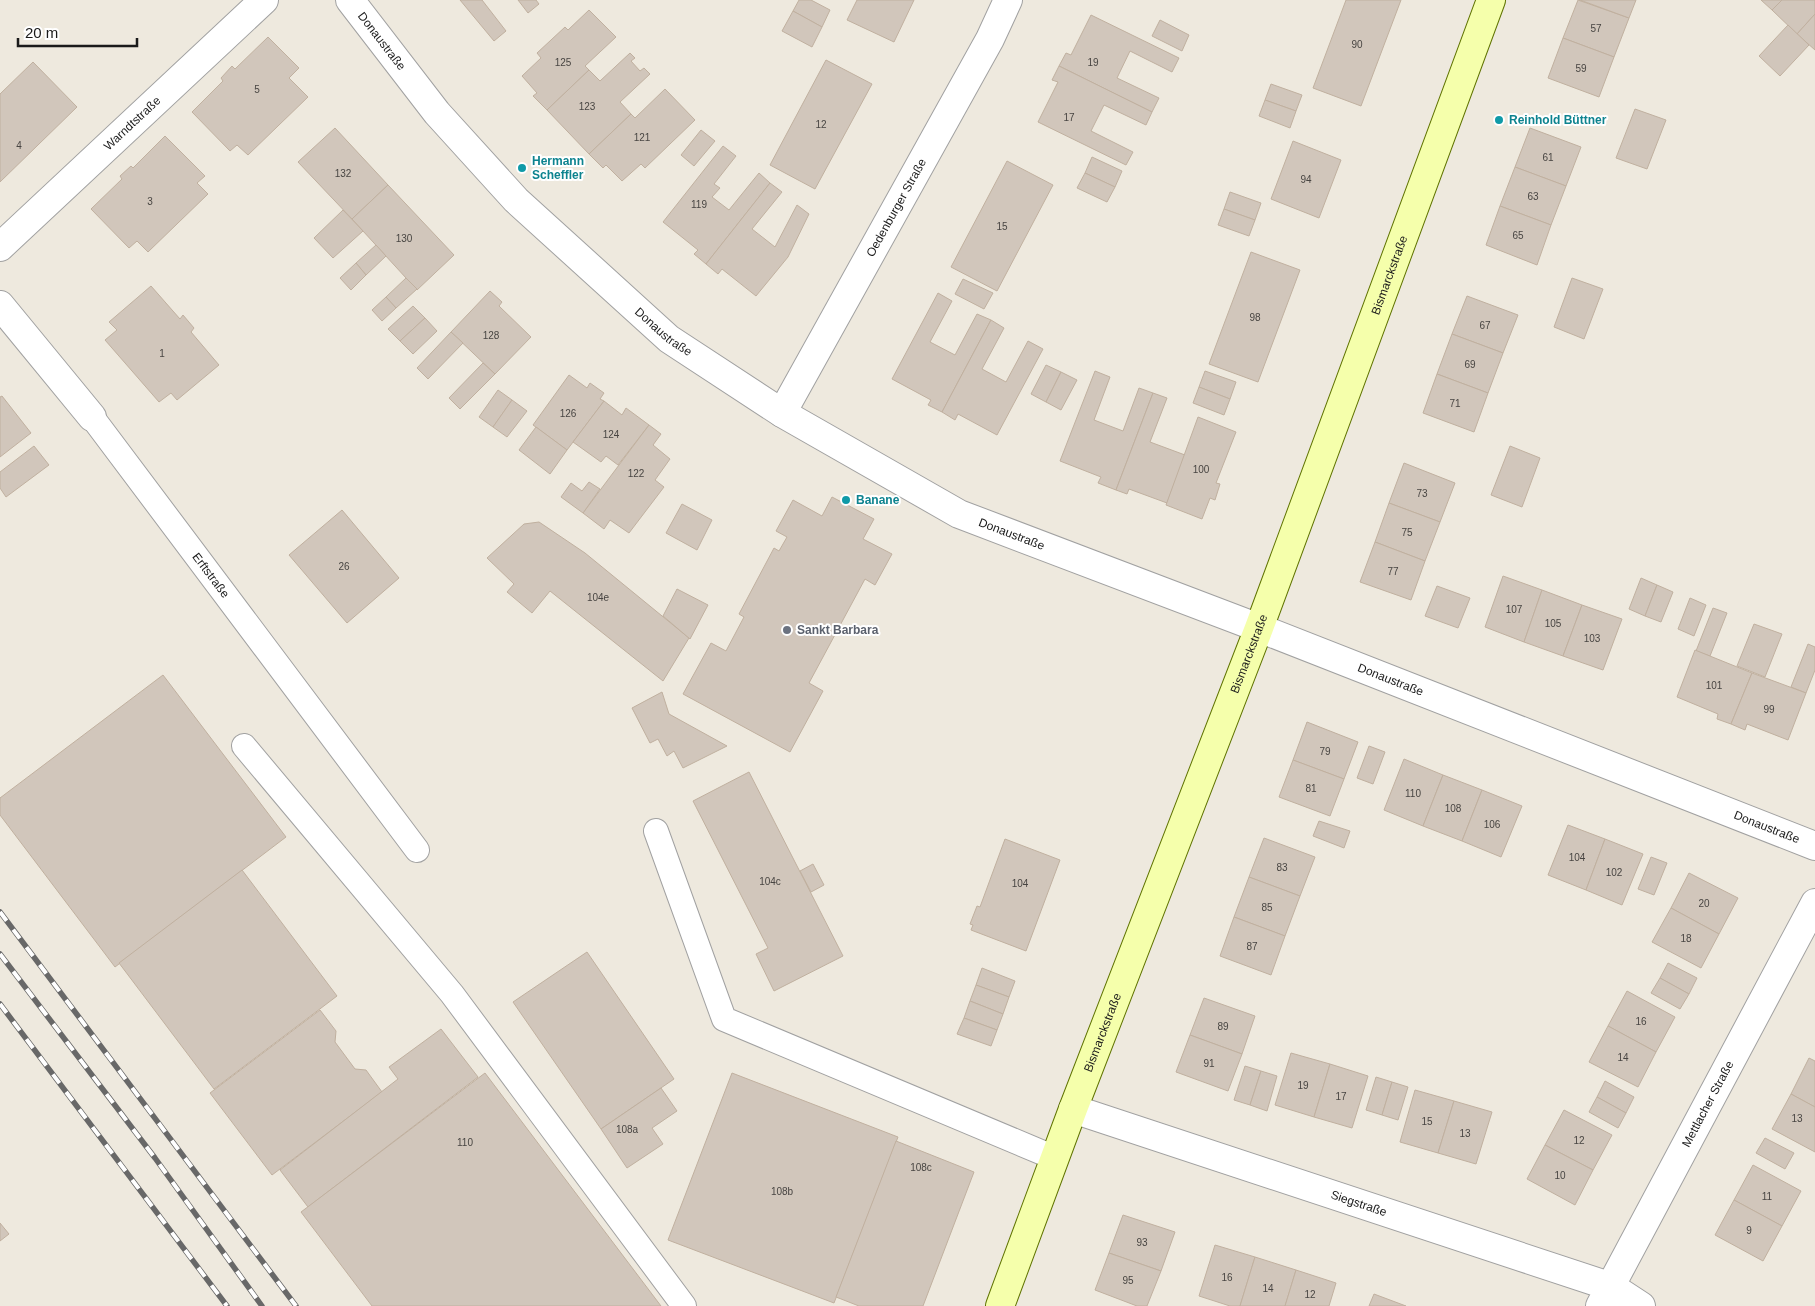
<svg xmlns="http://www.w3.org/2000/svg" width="1815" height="1306" font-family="Helvetica,sans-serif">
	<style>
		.building { fill: #d1c6bb; stroke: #c0b09f }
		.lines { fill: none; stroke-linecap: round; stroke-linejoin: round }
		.lane-casing { stroke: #a1a1a1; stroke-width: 26 }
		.street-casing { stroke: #a1a1a1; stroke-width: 30 }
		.secondary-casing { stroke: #5f7300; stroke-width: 30 }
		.lane { stroke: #fff; stroke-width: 24 }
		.street { stroke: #fff; stroke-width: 28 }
		.secondary { stroke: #f5ffab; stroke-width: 28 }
		.rail-casing { stroke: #686868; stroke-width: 5.5 }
		.rail { stroke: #fff; stroke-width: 4; stroke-dasharray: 11; stroke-linecap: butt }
		.culture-dot { fill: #0f9aa8; stroke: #fff; stroke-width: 2 }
		.worship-dot { fill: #6b7280; stroke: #fff; stroke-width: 2 }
		.labels { text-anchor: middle; stroke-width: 4; stroke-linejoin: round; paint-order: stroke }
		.number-label { font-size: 10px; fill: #484542 }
		.street-label { font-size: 12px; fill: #1a1a1a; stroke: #fff }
		.culture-label { font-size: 12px; font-weight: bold; fill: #0d838f; stroke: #fff; text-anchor: start }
		.worship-label { font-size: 12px; font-weight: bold; fill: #5b616d; stroke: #fff; text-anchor: start }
	</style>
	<rect width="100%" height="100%" fill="#eee9de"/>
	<g class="building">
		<polygon points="460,0 482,0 506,31 494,41"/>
		<polygon points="518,0 536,0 539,4 528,13"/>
		<polygon points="799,0 811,0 830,10 822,27 793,11"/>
		<polygon points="857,0 914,0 894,42 847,20"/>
		<polygon points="1346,0 1401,0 1361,106 1313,88"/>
		<polygon points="1578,0 1629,18 1614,57 1563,38"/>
		<polygon points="1580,0 1636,0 1629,18"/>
		<polygon points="1761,0 1782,0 1772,10"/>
		<polygon points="1782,0 1815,0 1815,14 1797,34 1772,10"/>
		<polygon points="589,10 616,37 585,66 589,70 547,110 533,96 537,93 522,76 541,58 537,53 565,27 568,30"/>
		<polygon points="793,11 822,27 812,47 782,31"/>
		<polygon points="1815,14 1815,50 1797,34"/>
		<polygon points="1091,15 1179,58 1172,72 1130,51 1117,78 1159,98 1152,112 1059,66 1066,53 1071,55"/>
		<polygon points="1160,20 1189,35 1182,51 1152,36"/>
		<polygon points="1788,25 1809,45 1780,76 1759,56"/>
		<polygon points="268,37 299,68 289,78 308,97 248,155 237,145 230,151 192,112 223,81 221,78 232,66 235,69"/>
		<polygon points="1563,38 1614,57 1599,97 1548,78"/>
		<polygon points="630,53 635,58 631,61 640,71 644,68 650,74 620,102 631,114 589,154 547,110 589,70 600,81"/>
		<polygon points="826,60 872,84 815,189 770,165"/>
		<polygon points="33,62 77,107 0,182 0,94"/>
		<polygon points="1059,66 1152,112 1146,125 1104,105 1091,131 1133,152 1126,165 1038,122 1058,82 1052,80"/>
		<polygon points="1271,84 1302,95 1296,111 1265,100"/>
		<polygon points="665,89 695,120 645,168 641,164 622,181 606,165 603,168 589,154 631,114 635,118"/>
		<polygon points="1265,100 1296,111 1290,128 1259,116"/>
		<polygon points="1635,109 1666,120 1647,169 1616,158"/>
		<polygon points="335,128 388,185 352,219 298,162"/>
		<polygon points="1530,128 1581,147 1566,186 1515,167"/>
		<polygon points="701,130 715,141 694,166 681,155"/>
		<polygon points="165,136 205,176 197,183 208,194 148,252 137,241 129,248 91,209 122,179 120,176 131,166 133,168"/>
		<polygon points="1293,141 1341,160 1319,218 1271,199"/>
		<polygon points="723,146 736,156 714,184 720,188 712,197 729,210 759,173 770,183 706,264 694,254 698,250 663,222"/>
		<polygon points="1092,157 1122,171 1115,187 1085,173"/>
		<polygon points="1007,161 1053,185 997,291 951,267"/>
		<polygon points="1515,167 1566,186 1551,225 1500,206"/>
		<polygon points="1085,173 1115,187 1107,202 1077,188"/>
		<polygon points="770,183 782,192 752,229 775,247 797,205 809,214 788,257 756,296 722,269 718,274 706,264"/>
		<polygon points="388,185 454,255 417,290 352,219"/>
		<polygon points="1230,192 1261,203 1255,220 1224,209"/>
		<polygon points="1500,206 1551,225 1537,265 1486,245"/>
		<polygon points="1224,209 1255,220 1249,236 1218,225"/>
		<polygon points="343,210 363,231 333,258 314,238"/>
		<polygon points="376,245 386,256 366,275 356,263"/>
		<polygon points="1251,252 1300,270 1258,382 1209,364"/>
		<polygon points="356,263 366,275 351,290 340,278"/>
		<polygon points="406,278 417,289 396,308 386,297"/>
		<polygon points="1572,278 1603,289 1584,339 1554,327"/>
		<polygon points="963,279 993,293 984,309 955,294"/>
		<polygon points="151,286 180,319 183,315 194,328 191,332 219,365 177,400 171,393 159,402 105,340 117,330 109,322"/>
		<polygon points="490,291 502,302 499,306 531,337 495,374 451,332"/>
		<polygon points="938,293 952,301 930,342 955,355 977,314 991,320 942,412 928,405 931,400 892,379"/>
		<polygon points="1467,296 1518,315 1503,353 1452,334"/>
		<polygon points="386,297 396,308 382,321 372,310"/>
		<polygon points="413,306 425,318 400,341 388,329"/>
		<polygon points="425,318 437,331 413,354 400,341"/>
		<polygon points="991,320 1004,328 982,369 1006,382 1028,341 1043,349 997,435 958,414 955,420 942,412"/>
		<polygon points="451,332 463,343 428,379 417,368"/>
		<polygon points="1452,334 1503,353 1488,393 1437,374"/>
		<polygon points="483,363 495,374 460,409 449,398"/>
		<polygon points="1046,365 1061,372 1046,402 1031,394"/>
		<polygon points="1095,371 1110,377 1094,420 1123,431 1139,388 1153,393 1116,490 1098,483 1101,477 1060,461"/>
		<polygon points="1205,371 1236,382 1230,399 1199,387"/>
		<polygon points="1061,372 1077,380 1061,410 1046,402"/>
		<polygon points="1437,374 1488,393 1474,432 1423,413"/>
		<polygon points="569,375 587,388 590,383 604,393 600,399 604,401 567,450 533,425"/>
		<polygon points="1199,387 1230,399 1224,415 1193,403"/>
		<polygon points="498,390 512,400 493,427 479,417"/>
		<polygon points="1153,393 1167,398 1150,442 1185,455 1167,503 1129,489 1127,494 1116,490"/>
		<polygon points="2,396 31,433 0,457 0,397"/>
		<polygon points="512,400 527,411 507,437 493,427"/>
		<polygon points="604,401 622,415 626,408 649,425 618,465 606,456 601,462 573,442"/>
		<polygon points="1198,417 1236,432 1216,483 1220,484 1215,500 1210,498 1202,519 1166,505"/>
		<polygon points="649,425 661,434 653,445 670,459 655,480 664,487 629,533 610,520 604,529 583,513"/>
		<polygon points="536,427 567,450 550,474 519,450"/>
		<polygon points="34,446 49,465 6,497 0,488 0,472"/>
		<polygon points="1510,446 1540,458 1522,507 1491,495"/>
		<polygon points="1404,463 1455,483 1440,522 1389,503"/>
		<polygon points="589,482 600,489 583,513 561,497 571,483 582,491"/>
		<polygon points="832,497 874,519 863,539 892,554 875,585 865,579 809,683 823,691 790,752 683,694 711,643 726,651 744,617 739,614 774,548 779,551 787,537 776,531 793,500 822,516"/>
		<polygon points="1389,503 1440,522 1425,561 1375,542"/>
		<polygon points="682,504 712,520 697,550 666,533"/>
		<polygon points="342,510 399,578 347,623 289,555"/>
		<polygon points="539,522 585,553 689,638 663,681 550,591 532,613 507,592 514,584 487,558 524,524"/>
		<polygon points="1375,542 1425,561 1411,600 1360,582"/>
		<polygon points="1503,576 1542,590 1524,642 1485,627"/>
		<polygon points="1641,578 1657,585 1645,616 1629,609"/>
		<polygon points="1657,585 1673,592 1661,622 1645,616"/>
		<polygon points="1437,586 1470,598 1458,628 1425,616"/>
		<polygon points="677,589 708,605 690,639 663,616"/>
		<polygon points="1542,590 1582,605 1563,656 1524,642"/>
		<polygon points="1690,598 1706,605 1694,636 1678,629"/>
		<polygon points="1582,605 1622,619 1603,670 1563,656"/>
		<polygon points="1713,608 1727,613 1710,656 1696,651"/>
		<polygon points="1754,624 1782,634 1765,677 1737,666"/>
		<polygon points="1808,644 1815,647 1815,670 1806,693 1791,687"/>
		<polygon points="1695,650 1752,673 1731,724 1717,719 1718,714 1677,697"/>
		<polygon points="1752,673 1806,693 1788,740 1747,724 1745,730 1731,724"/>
		<polygon points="163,675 286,837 115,967 0,815 0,798"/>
		<polygon points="662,692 669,714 727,746 683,768 674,751 667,756 658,739 650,743 632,708"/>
		<polygon points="1307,722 1358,742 1344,779 1293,760"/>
		<polygon points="1369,746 1385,752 1373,784 1357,778"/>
		<polygon points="1404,759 1443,775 1423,826 1384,810"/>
		<polygon points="1293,760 1344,779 1330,816 1279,797"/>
		<polygon points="749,772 843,956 774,991 756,954 768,948 693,801"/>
		<polygon points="1443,775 1482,790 1462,841 1423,826"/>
		<polygon points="1482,790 1522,806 1501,857 1462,841"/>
		<polygon points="1319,821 1350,831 1344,848 1313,836"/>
		<polygon points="1568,825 1605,839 1586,890 1548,875"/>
		<polygon points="1264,838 1315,857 1300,896 1249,877"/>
		<polygon points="1005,839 1060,860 1026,951 971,930 973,925 970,924 977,906 980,907"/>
		<polygon points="1605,839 1643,854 1622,905 1586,890"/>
		<polygon points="1651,857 1667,863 1654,895 1638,889"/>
		<polygon points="813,864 824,885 811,892 800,871"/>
		<polygon points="242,870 337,996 214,1089 119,963"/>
		<polygon points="1689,873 1738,898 1719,934 1671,908"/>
		<polygon points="1249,877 1300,896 1285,936 1234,917"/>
		<polygon points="1671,908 1719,934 1701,968 1652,942"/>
		<polygon points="1234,917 1285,936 1271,975 1220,956"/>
		<polygon points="587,952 674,1079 601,1129 513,1002"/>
		<polygon points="1668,963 1697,978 1689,994 1660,978"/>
		<polygon points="982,968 1015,981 1009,997 976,985"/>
		<polygon points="1660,978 1689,994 1680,1009 1651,993"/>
		<polygon points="976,985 1009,997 1003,1014 970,1001"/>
		<polygon points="1627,991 1675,1017 1656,1052 1608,1026"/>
		<polygon points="1204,998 1255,1016 1242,1054 1190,1035"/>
		<polygon points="970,1001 1003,1014 997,1030 964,1018"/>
		<polygon points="320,1010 336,1031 335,1042 355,1069 366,1070 382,1092 272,1175 210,1093"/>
		<polygon points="964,1018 997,1030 991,1046 957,1034"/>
		<polygon points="1608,1026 1656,1052 1638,1087 1589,1062"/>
		<polygon points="441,1029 478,1077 308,1207 280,1170 398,1079 389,1067"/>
		<polygon points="1190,1035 1242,1054 1228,1091 1176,1072"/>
		<polygon points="1291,1053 1330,1064 1314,1117 1275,1105"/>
		<polygon points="1809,1058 1815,1061 1815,1107 1791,1094"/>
		<polygon points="1330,1064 1368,1076 1352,1128 1314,1117"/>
		<polygon points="1245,1066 1261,1071 1250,1105 1234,1100"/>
		<polygon points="1261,1071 1277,1076 1267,1111 1250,1105"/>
		<polygon points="485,1073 661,1306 372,1306 301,1212"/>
		<polygon points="732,1073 898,1137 834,1303 668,1240"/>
		<polygon points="1376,1077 1392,1082 1382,1115 1366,1110"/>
		<polygon points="1605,1081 1634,1097 1626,1113 1597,1097"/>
		<polygon points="1392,1082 1408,1087 1398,1120 1382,1115"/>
		<polygon points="661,1088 677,1111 652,1128 663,1144 627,1168 601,1129"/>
		<polygon points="1415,1090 1454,1101 1438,1153 1400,1142"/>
		<polygon points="1791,1094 1815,1107 1815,1152 1772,1129"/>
		<polygon points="1597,1097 1626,1113 1618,1128 1589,1112"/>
		<polygon points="1454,1101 1492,1112 1476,1164 1438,1153"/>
		<polygon points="1564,1110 1612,1135 1593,1170 1545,1145"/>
		<polygon points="1765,1138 1794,1153 1785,1169 1756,1153"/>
		<polygon points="896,1141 974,1172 923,1306 859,1306 836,1297"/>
		<polygon points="1545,1145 1593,1170 1575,1205 1527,1179"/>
		<polygon points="1753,1165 1801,1191 1782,1226 1734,1200"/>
		<polygon points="1734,1200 1782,1226 1763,1261 1715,1235"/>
		<polygon points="1123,1215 1175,1232 1161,1271 1109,1253"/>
		<polygon points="0,1223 9,1234 0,1241"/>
		<polygon points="1215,1245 1255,1257 1240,1306 1230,1306 1199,1296"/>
		<polygon points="1109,1253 1161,1271 1147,1306 1137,1306 1095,1290"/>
		<polygon points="1255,1257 1296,1270 1285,1306 1240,1306"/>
		<polygon points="1296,1270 1336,1283 1329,1306 1285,1306"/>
		<polygon points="1374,1294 1406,1306 1369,1306"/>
	</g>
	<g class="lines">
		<defs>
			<g id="lane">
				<path id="s1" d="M92 417 417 850"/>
				<polyline points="244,746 452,994 684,1306"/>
				<polyline points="656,831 724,1019 1055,1158"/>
			</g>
			<g id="street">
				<path id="s2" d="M350 0 437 113 516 200 669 339 782 413 959 514 1259 628 1815 846"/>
				<path id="s3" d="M0 247 264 0"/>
				<polyline points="0,305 92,417"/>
				<path id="s4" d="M782 413 990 39 1008 0"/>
				<path id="s5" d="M1073 1109 1612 1287 1641 1306"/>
				<path id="s6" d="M1600 1306 1815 903"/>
			</g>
			<g id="secondary">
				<path id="s7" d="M1000 1306 1073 1109 1259 628 1491 0"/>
			</g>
		</defs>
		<use href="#lane" class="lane-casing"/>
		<use href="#street" class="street-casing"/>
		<use href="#secondary" class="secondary-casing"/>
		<use href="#lane" class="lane"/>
		<use href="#street" class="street"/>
		<use href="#secondary" class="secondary"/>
		<defs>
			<g id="rail">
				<polyline points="0,912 296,1306"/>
				<polyline points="0,954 155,1158 262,1306"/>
				<polyline points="0,1004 227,1306"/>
			</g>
		</defs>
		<use href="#rail" class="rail-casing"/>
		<use href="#rail" class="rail"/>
	</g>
	<g class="culture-dot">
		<circle cx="1499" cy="120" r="5"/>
		<circle cx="522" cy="168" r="5"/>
		<circle cx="846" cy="500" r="5"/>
	</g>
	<circle class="worship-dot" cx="787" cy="630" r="5"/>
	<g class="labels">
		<g class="number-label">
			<text x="1596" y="32">57</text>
			<text x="1357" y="48">90</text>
			<text x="563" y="66">125</text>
			<text x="1093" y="66">19</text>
			<text x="1581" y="72">59</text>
			<text x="257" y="93">5</text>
			<text x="587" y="110">123</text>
			<text x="1069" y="121">17</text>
			<text x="821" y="128">12</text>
			<text x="642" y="141">121</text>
			<text x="19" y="149">4</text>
			<text x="1548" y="161">61</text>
			<text x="343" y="177">132</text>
			<text x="1306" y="183">94</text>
			<text x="1533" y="200">63</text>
			<text x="150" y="205">3</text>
			<text x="699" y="208">119</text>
			<text x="1002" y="230">15</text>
			<text x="1518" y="239">65</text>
			<text x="404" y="242">130</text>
			<text x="1255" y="321">98</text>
			<text x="1485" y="329">67</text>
			<text x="491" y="339">128</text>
			<text x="162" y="357">1</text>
			<text x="1470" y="368">69</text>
			<text x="1455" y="407">71</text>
			<text x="568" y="417">126</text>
			<text x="611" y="438">124</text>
			<text x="1201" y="473">100</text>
			<text x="636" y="477">122</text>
			<text x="1422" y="497">73</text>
			<text x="1407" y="536">75</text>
			<text x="344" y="570">26</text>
			<text x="1393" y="575">77</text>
			<text x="598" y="601">104e</text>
			<text x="1514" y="613">107</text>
			<text x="1553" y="627">105</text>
			<text x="1592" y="642">103</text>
			<text x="1714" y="689">101</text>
			<text x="1769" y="713">99</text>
			<text x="1325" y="755">79</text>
			<text x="1311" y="792">81</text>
			<text x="1413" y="797">110</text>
			<text x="1453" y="812">108</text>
			<text x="1492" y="828">106</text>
			<text x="1577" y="861">104</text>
			<text x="1282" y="871">83</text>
			<text x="1614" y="876">102</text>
			<text x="770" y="885">104c</text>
			<text x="1020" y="887">104</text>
			<text x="1704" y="907">20</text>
			<text x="1267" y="911">85</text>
			<text x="1686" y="942">18</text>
			<text x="1252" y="950">87</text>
			<text x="1641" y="1025">16</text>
			<text x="1223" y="1030">89</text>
			<text x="1623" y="1061">14</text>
			<text x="1209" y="1067">91</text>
			<text x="1303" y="1089">19</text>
			<text x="1341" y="1100">17</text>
			<text x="1797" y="1122">13</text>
			<text x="1427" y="1125">15</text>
			<text x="627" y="1133">108a</text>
			<text x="1465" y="1137">13</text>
			<text x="1579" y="1144">12</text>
			<text x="465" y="1146">110</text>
			<text x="921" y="1171">108c</text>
			<text x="1560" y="1179">10</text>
			<text x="782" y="1195">108b</text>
			<text x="1767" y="1200">11</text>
			<text x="1749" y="1234">9</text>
			<text x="1142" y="1246">93</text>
			<text x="1227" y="1281">16</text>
			<text x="1128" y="1284">95</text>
			<text x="1268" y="1292">14</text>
			<text x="1310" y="1298">12</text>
		</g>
		<g class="street-label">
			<text dy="4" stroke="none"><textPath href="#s2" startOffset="52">Donaustraße</textPath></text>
			<text dy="4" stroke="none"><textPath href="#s3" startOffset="181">Warndtstraße</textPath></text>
			<text dy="4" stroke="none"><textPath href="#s4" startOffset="235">Oedenburger Straße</textPath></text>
			<text dy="4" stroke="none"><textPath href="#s7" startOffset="1102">Bismarckstraße</textPath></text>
			<text dy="4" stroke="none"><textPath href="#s2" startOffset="458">Donaustraße</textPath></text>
			<text dy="4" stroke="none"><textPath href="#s2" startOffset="862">Donaustraße</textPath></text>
			<text dy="4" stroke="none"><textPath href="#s1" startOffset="198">Erftstraße</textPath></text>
			<text dy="4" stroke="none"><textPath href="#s7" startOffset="698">Bismarckstraße</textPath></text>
			<text dy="4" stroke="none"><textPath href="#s2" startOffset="1268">Donaustraße</textPath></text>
			<text dy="4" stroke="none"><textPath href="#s2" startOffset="1672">Donaustraße</textPath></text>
			<text dy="4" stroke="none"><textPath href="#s7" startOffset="292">Bismarckstraße</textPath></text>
			<text dy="4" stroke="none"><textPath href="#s6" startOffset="229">Mettlacher Straße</textPath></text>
			<text dy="4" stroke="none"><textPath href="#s5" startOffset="301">Siegstraße</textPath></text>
		</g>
		<g class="culture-label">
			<text x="1509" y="124">Reinhold Büttner</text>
			<text x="532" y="165">Hermann<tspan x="532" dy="14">Scheffler</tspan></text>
			<text x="856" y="504">Banane</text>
		</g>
		<g class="worship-label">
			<text x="797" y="634">Sankt Barbara</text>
		</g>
	</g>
	<path d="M18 38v8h119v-8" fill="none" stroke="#1a1a1a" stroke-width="2.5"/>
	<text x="25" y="38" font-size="15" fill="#1a1a1a" stroke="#ffffff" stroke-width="4" paint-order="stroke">20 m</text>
</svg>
